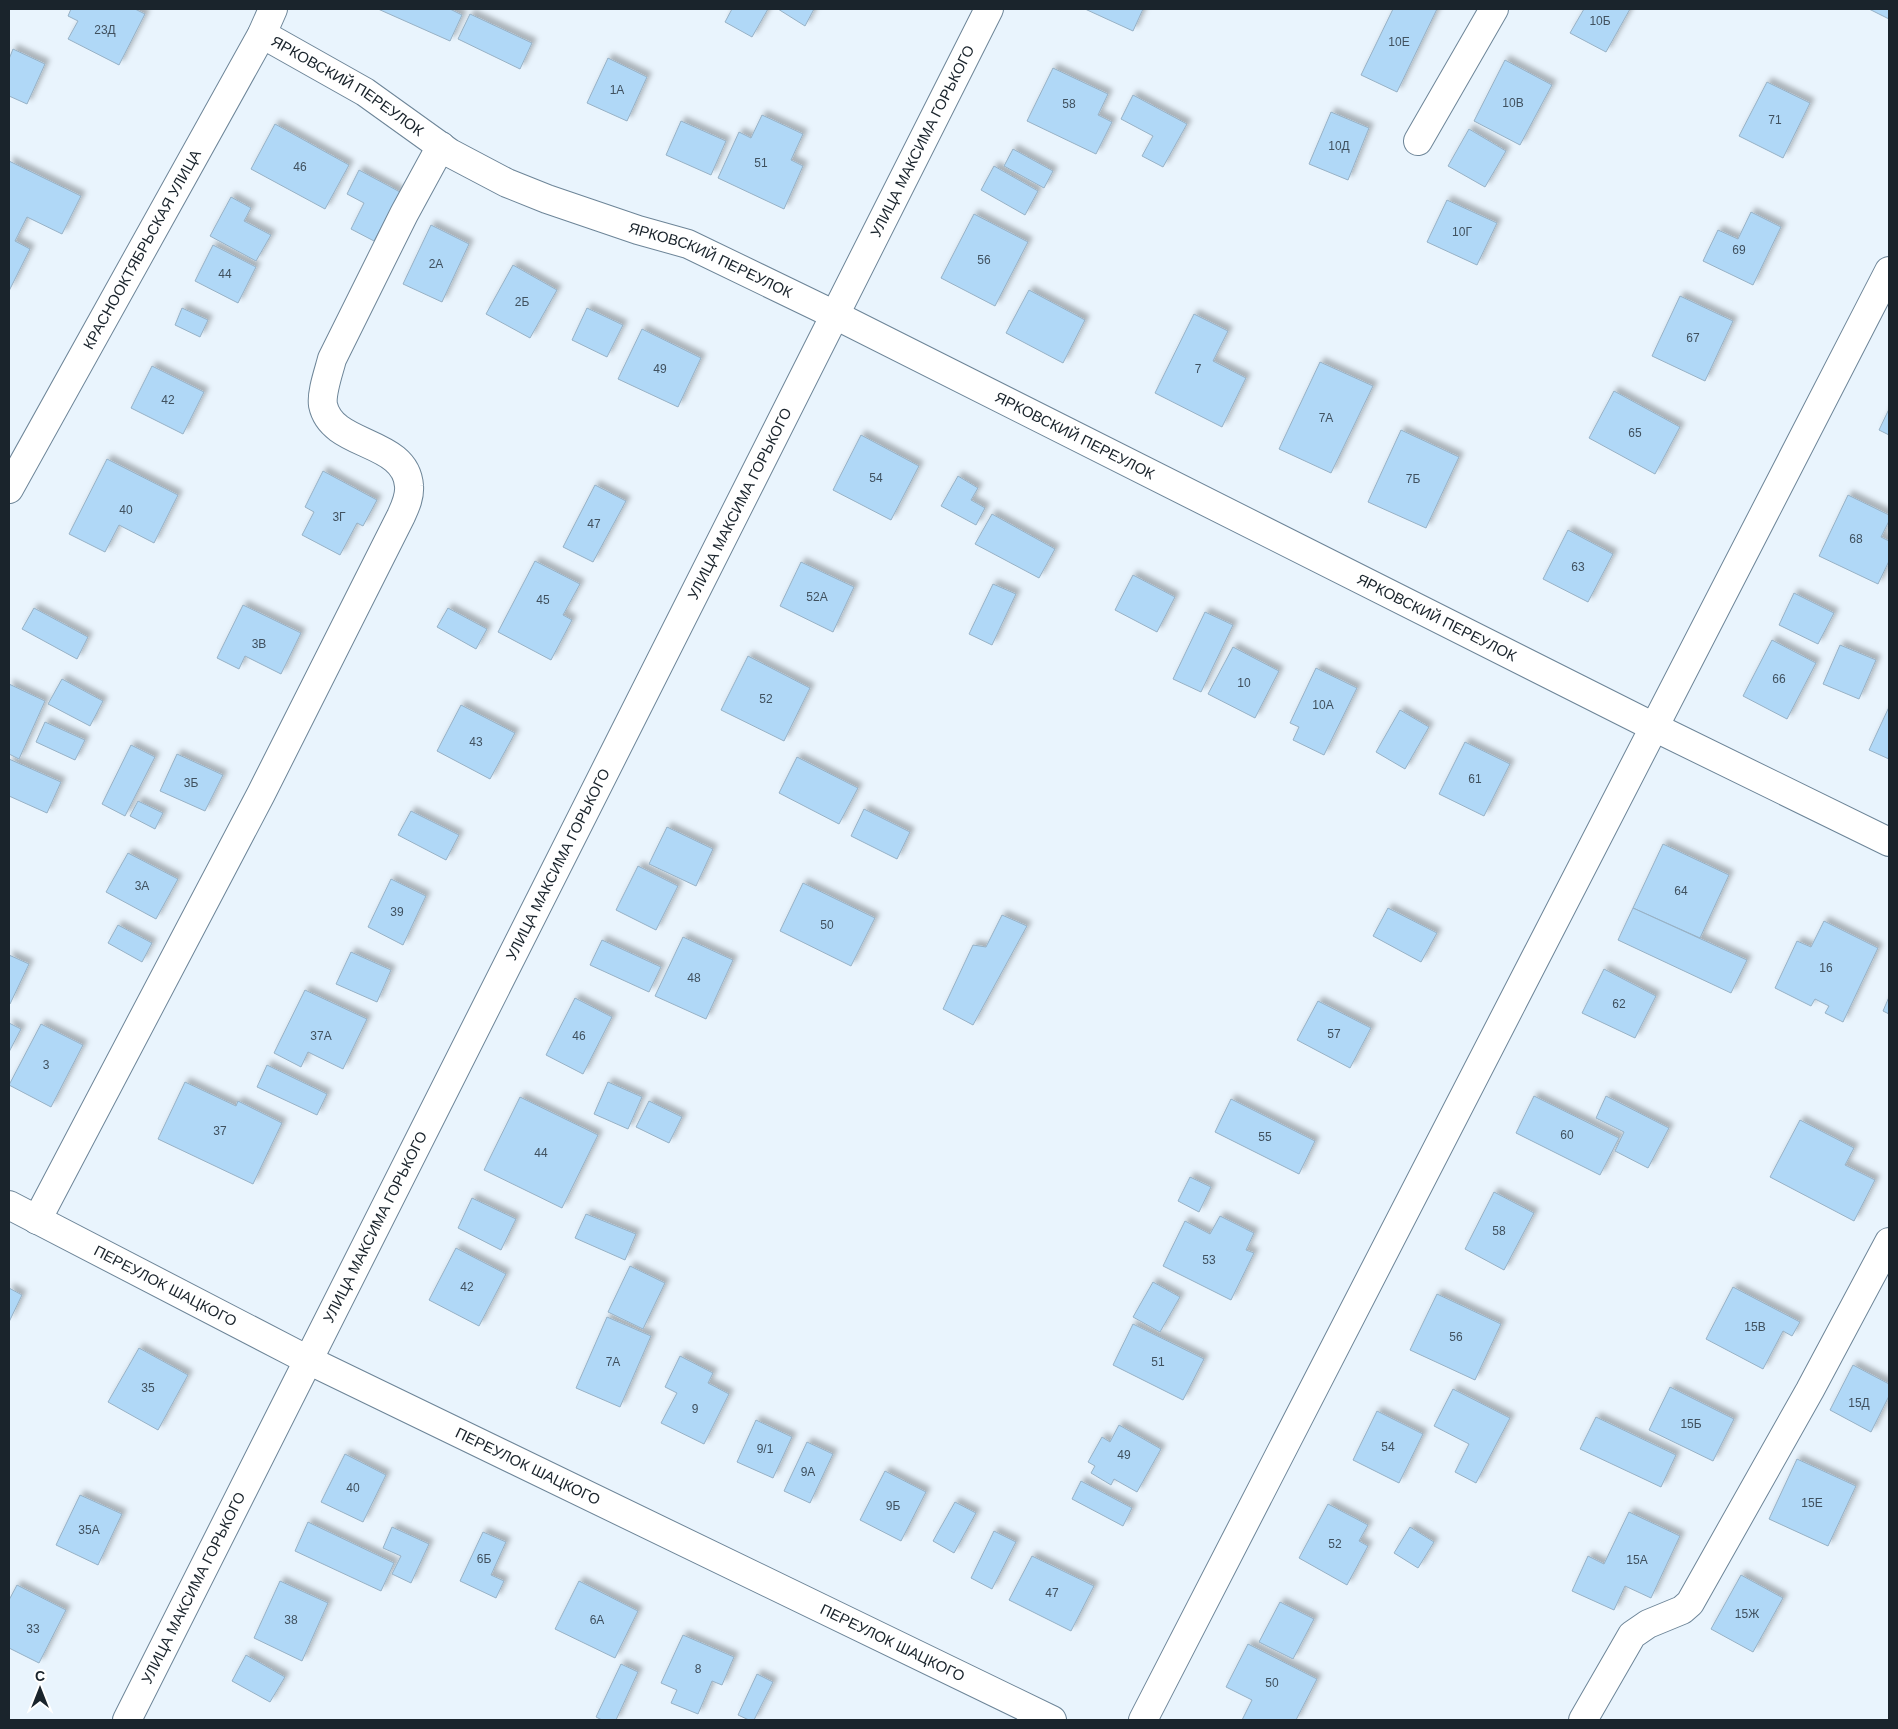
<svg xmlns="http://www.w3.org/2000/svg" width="1898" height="1729" font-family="Helvetica,sans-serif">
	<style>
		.building { fill: #b0d8f7; stroke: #97b1c5; filter: url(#shadow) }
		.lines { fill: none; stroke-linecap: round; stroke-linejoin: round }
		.minor-casing { stroke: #6d8598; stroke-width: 30 }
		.major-casing { stroke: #6d8598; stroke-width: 30 }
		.minor { stroke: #fff; stroke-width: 28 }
		.major { stroke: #fff; stroke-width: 28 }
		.labels { text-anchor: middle; stroke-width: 4; stroke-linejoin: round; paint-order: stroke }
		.number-label { font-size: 12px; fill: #40515f }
		.street-label { font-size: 15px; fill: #1a242c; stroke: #fff }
	</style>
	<defs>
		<filter id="shadow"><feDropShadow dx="4.5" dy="-4.5" stdDeviation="2.5" flood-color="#0004"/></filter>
	</defs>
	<rect width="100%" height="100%" fill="#e9f4fd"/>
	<g class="building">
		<polygon points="71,9 135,9 145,14 119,65 68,39 78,21 68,16"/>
		<polygon points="378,9 450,9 462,15 450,41"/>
		<polygon points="732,9 768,9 752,37 725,22"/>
		<polygon points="778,9 814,9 805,26"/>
		<polygon points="1085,9 1143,9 1133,31"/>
		<polygon points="1393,9 1437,9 1397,92 1361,75"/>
		<polygon points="1584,9 1630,9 1606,52 1570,33"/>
		<polygon points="1869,9 1889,9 1889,19"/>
		<polygon points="470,14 532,43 520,69 458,39"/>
		<polygon points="13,49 45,64 27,104 9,96 9,59"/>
		<polygon points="608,58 647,77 627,121 587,103"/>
		<polygon points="1505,60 1552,85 1520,145 1474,121"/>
		<polygon points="1053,68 1108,94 1098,115 1112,122 1096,154 1027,121"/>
		<polygon points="1767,82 1810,103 1783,158 1739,136"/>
		<polygon points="1133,95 1187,124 1163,167 1142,156 1153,136 1121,119"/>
		<polygon points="1331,112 1369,128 1348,180 1309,164"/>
		<polygon points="762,115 803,134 791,160 803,166 784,209 718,178 739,132 751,138"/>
		<polygon points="681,121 726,141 711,175 666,155"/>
		<polygon points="275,124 349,165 325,209 251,169"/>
		<polygon points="1469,129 1506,151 1485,187 1448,166"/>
		<polygon points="1013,149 1053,171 1044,188 1004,166"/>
		<polygon points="9,161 81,196 62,234 27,217 15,241 30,249 9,291"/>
		<polygon points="994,166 1038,191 1025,215 981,190"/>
		<polygon points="359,170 400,192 374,241 351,229 364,203 347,194"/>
		<polygon points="231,197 251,208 244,221 271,235 256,261 210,236"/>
		<polygon points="1447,200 1497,223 1477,265 1427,242"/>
		<polygon points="1751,212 1781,227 1753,285 1703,261 1718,230 1738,239"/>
		<polygon points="974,214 1028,242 995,306 941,278"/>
		<polygon points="431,225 469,244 442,302 403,284"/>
		<polygon points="213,245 256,267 238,303 195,281"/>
		<polygon points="513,265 557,290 530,338 486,314"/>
		<polygon points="1029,290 1085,320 1063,363 1006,333"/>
		<polygon points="1680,296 1733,321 1705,381 1652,356"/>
		<polygon points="182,308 208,320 200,337 175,325"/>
		<polygon points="587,308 623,325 607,357 572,340"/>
		<polygon points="1194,314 1228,331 1213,361 1246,378 1222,427 1155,393"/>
		<polygon points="642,329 701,358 678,407 618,379"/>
		<polygon points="1320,362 1373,386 1331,473 1279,449"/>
		<polygon points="152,366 204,392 183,434 131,408"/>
		<polygon points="1614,391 1680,427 1655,474 1589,438"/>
		<polygon points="1889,409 1889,435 1879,430"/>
		<polygon points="1401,430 1459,457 1426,528 1368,502"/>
		<polygon points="861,435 919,466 891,520 833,490"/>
		<polygon points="107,459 178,495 154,543 119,525 105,552 69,534"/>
		<polygon points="323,471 377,500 363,526 357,523 340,555 302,535 314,512 305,507"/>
		<polygon points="958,476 978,488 971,500 985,508 976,525 941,506"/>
		<polygon points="595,485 626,501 593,562 563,547"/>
		<polygon points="1848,495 1889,515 1889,521 1881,537 1889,541 1889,561 1878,584 1819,556"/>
		<polygon points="992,514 1055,549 1039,578 975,544"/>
		<polygon points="1568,530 1613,554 1588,602 1543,579"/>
		<polygon points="535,561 580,584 563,615 572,620 551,660 498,632"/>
		<polygon points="801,562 854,587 833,632 780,606"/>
		<polygon points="1133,575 1175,597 1157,632 1115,610"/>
		<polygon points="993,584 1016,594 992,645 969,634"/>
		<polygon points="1794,593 1834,613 1818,644 1779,625"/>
		<polygon points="243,605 301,633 281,674 245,656 239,669 217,658"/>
		<polygon points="34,608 88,637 77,659 22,629"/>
		<polygon points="448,608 487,629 476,649 437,627"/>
		<polygon points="1205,612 1233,625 1201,692 1173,679"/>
		<polygon points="1772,640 1816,663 1787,719 1743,696"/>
		<polygon points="1840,645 1876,660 1859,699 1823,684"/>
		<polygon points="1233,647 1279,671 1255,718 1208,694"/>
		<polygon points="748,656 810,688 784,741 721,710"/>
		<polygon points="1316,668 1357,688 1324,755 1293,740 1299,727 1290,723"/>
		<polygon points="62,679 103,701 90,726 48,704"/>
		<polygon points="9,684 45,701 19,759 9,754"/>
		<polygon points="461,705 515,733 490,779 437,751"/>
		<polygon points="1889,707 1889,759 1869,750"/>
		<polygon points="1400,710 1429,727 1405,769 1376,752"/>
		<polygon points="45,722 85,740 75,760 36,742"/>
		<polygon points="1465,742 1510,764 1484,816 1439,794"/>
		<polygon points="131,745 155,757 125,816 102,804"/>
		<polygon points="177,754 223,775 205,811 160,791"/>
		<polygon points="797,757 858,788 839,824 779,793"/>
		<polygon points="9,759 61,782 47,813 9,796"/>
		<polygon points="138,801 163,813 155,829 130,816"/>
		<polygon points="864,809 910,832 897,859 851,836"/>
		<polygon points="411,811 459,835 446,860 398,835"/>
		<polygon points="667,827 713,849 696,886 649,864"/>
		<polygon points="1663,844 1729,875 1700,938 1633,908"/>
		<polygon points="128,853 178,879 156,919 106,892"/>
		<polygon points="638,866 678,886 656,930 616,910"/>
		<polygon points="391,879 426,896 403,945 368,927"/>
		<polygon points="803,883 875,918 851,966 780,931"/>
		<polygon points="1388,908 1437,933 1421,962 1373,936"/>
		<polygon points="1633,908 1747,960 1731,993 1618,940"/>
		<polygon points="1002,915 1027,926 973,1025 943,1009 973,945 986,947"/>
		<polygon points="1824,921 1878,948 1843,1022 1825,1013 1829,1006 1815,999 1811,1006 1775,988 1797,941 1811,947"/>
		<polygon points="118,925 152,943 142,962 108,943"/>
		<polygon points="683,937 733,960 706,1019 655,996"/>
		<polygon points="602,940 661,967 649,992 590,965"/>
		<polygon points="351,952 391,970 377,1002 336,984"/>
		<polygon points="9,955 29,964 10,1004 9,1003"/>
		<polygon points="1604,969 1656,996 1635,1038 1582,1013"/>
		<polygon points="305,990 367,1019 343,1069 308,1052 301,1067 274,1053"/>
		<polygon points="1889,997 1889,1014 1883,1011"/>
		<polygon points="575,998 612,1017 583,1074 546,1055"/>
		<polygon points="1318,1001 1371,1028 1350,1068 1297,1040"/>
		<polygon points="9,1023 21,1029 9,1052"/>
		<polygon points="41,1024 83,1045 51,1107 9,1085"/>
		<polygon points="267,1065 327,1094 317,1115 257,1087"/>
		<polygon points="185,1082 236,1106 238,1101 282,1123 253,1184 158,1139"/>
		<polygon points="608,1082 642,1097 628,1129 594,1114"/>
		<polygon points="1534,1096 1619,1138 1600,1175 1516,1133"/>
		<polygon points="1606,1096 1669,1128 1648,1168 1615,1151 1624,1132 1596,1118"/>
		<polygon points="520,1097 598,1135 562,1208 484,1170"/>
		<polygon points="1231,1099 1315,1141 1299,1174 1215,1132"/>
		<polygon points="649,1101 682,1117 669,1143 636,1127"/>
		<polygon points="1800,1120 1854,1148 1845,1165 1875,1180 1854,1221 1770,1177"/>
		<polygon points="1190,1177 1211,1187 1199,1212 1178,1201"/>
		<polygon points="1494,1192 1534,1213 1504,1270 1465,1249"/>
		<polygon points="472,1198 516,1219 501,1250 458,1228"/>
		<polygon points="586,1214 636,1234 625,1260 575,1238"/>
		<polygon points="1220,1216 1254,1233 1246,1250 1254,1253 1231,1300 1163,1266 1185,1221 1210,1234"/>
		<polygon points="456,1248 506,1274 479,1326 429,1300"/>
		<polygon points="630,1266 665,1283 643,1329 608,1312"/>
		<polygon points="1153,1282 1180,1297 1160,1332 1133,1317"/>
		<polygon points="1733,1287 1800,1322 1792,1336 1783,1331 1763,1369 1706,1339"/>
		<polygon points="9,1288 22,1295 9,1322"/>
		<polygon points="1437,1294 1501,1324 1475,1380 1410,1350"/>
		<polygon points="607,1317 651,1336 620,1407 576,1388"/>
		<polygon points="1133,1324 1204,1359 1183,1400 1113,1365"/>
		<polygon points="139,1348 188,1375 158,1430 108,1402"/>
		<polygon points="680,1356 713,1373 708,1383 729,1394 704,1444 661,1423 677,1393 665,1387"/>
		<polygon points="1853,1365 1889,1384 1889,1396 1871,1432 1830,1410"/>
		<polygon points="1670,1387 1734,1419 1713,1461 1649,1430"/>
		<polygon points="1453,1389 1510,1418 1476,1483 1455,1472 1469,1444 1434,1426"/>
		<polygon points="1377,1411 1423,1434 1399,1483 1353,1460"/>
		<polygon points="1596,1417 1676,1455 1661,1487 1580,1449"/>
		<polygon points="756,1420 792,1437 773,1478 737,1462"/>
		<polygon points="1119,1425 1161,1449 1137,1492 1114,1479 1111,1485 1091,1473 1095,1466 1088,1462 1102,1437 1110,1442"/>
		<polygon points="807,1442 833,1454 810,1503 784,1491"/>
		<polygon points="345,1454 386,1475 363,1522 321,1502"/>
		<polygon points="1797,1459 1856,1486 1828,1546 1769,1519"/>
		<polygon points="885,1471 926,1492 901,1541 860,1520"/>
		<polygon points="1081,1481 1132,1508 1123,1526 1072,1499"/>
		<polygon points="80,1495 122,1514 98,1565 56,1545"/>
		<polygon points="955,1502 976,1513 954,1553 933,1541"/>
		<polygon points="1328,1504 1368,1525 1359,1541 1368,1546 1347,1585 1299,1558"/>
		<polygon points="1629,1512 1680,1536 1651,1598 1625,1586 1614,1610 1572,1591 1588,1556 1604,1564"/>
		<polygon points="308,1522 394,1563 381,1591 295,1551"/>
		<polygon points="392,1527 429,1544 411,1583 392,1574 401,1556 383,1548"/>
		<polygon points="1410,1527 1434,1542 1418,1568 1394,1553"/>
		<polygon points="994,1531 1016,1542 992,1589 971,1578"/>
		<polygon points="483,1532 506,1542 491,1575 504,1581 496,1598 460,1581"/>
		<polygon points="1032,1556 1094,1586 1071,1631 1009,1600"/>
		<polygon points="1741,1575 1783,1598 1753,1652 1711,1629"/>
		<polygon points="280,1581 328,1603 302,1661 254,1638"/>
		<polygon points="579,1581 638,1611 615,1658 555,1629"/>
		<polygon points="17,1585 66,1610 39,1663 9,1648 9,1600"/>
		<polygon points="1280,1602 1314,1619 1293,1659 1259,1642"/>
		<polygon points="683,1635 734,1657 722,1685 712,1681 698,1714 671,1703 677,1690 661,1683"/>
		<polygon points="1248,1644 1317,1679 1296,1720 1242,1720 1252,1700 1226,1687"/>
		<polygon points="246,1655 285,1677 270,1702 232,1681"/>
		<polygon points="621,1664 638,1672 616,1720 602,1720 596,1717"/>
		<polygon points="757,1674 773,1682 754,1720 749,1720 738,1715"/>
	</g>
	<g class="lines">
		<defs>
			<g id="minor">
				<path id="s1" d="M262 34 365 92 450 153 507 183 547 199 638 230 688 244 835 315 1654 727 1889 842"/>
				<polyline points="1418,141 1494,9"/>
				<path id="s2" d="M9 489 262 34 273 9"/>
				<path id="s3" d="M9 1205 308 1360 1052 1720"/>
				<path d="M37 1220 261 794 401 516C405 507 410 497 409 486 406 439 332 448 323 405 321 393 329 371 332 359L404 214 441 146"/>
				<polyline points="1143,1720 1889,271"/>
				<polyline points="1583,1720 1632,1635 1648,1624 1682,1610 1690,1603 1810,1390 1889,1242"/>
			</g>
			<g id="major">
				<path id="s4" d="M127 1720 989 9"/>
			</g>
		</defs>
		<use href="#minor" class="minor-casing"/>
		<use href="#major" class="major-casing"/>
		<use href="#minor" class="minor"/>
		<use href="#major" class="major"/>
	</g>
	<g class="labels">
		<g class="number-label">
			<text x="1600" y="25">10Б</text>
			<text x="105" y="34">23Д</text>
			<text x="1399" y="46">10Е</text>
			<text x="617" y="94">1А</text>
			<text x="1513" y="107">10В</text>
			<text x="1069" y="108">58</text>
			<text x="1775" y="124">71</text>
			<text x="1339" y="150">10Д</text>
			<text x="761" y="167">51</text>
			<text x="300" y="171">46</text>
			<text x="1462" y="236">10Г</text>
			<text x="1739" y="254">69</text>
			<text x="984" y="264">56</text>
			<text x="436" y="268">2А</text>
			<text x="225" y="278">44</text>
			<text x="522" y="306">2Б</text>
			<text x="1693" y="342">67</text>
			<text x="660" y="373">49</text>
			<text x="1198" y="373">7</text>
			<text x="168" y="404">42</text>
			<text x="1326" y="422">7А</text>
			<text x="1635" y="437">65</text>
			<text x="876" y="482">54</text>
			<text x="1413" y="483">7Б</text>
			<text x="126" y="514">40</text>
			<text x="339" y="521">3Г</text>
			<text x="594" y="528">47</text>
			<text x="1856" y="543">68</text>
			<text x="1578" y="571">63</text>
			<text x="817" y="601">52А</text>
			<text x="543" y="604">45</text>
			<text x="259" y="648">3В</text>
			<text x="1779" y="683">66</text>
			<text x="1244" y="687">10</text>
			<text x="766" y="703">52</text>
			<text x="1323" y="709">10А</text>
			<text x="476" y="746">43</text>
			<text x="1475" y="783">61</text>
			<text x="191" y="787">3Б</text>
			<text x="142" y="890">3А</text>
			<text x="1681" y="895">64</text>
			<text x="397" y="916">39</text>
			<text x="827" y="929">50</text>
			<text x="1826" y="972">16</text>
			<text x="694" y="982">48</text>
			<text x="1619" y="1008">62</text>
			<text x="1334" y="1038">57</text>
			<text x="321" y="1040">37А</text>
			<text x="579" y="1040">46</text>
			<text x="46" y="1069">3</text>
			<text x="220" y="1135">37</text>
			<text x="1567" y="1139">60</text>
			<text x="1265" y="1141">55</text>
			<text x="541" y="1157">44</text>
			<text x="1499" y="1235">58</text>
			<text x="1209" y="1264">53</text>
			<text x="467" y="1291">42</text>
			<text x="1755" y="1331">15В</text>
			<text x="1456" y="1341">56</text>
			<text x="613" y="1366">7А</text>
			<text x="1158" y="1366">51</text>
			<text x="148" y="1392">35</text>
			<text x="1859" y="1407">15Д</text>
			<text x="695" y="1413">9</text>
			<text x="1691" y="1428">15Б</text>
			<text x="1388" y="1451">54</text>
			<text x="765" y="1453">9/1</text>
			<text x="1124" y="1459">49</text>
			<text x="808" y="1476">9А</text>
			<text x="353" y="1492">40</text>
			<text x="1812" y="1507">15Е</text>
			<text x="893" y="1510">9Б</text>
			<text x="89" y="1534">35А</text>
			<text x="1335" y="1548">52</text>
			<text x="484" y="1563">6Б</text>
			<text x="1637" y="1564">15А</text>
			<text x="1052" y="1597">47</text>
			<text x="1747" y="1618">15Ж</text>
			<text x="291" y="1624">38</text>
			<text x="597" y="1624">6А</text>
			<text x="33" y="1633">33</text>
			<text x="698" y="1673">8</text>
			<text x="1272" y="1687">50</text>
		</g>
		<g class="street-label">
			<text dy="5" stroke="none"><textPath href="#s1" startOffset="100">ЯРКОВСКИЙ ПЕРЕУЛОК</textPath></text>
			<text dy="5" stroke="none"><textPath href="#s4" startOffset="1768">УЛИЦА МАКСИМА ГОРЬКОГО</textPath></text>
			<text dy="5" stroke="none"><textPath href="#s2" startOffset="274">КРАСНООКТЯБРЬСКАЯ УЛИЦА</textPath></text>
			<text dy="5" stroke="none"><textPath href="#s1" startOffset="505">ЯРКОВСКИЙ ПЕРЕУЛОК</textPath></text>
			<text dy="5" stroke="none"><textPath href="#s1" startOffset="910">ЯРКОВСКИЙ ПЕРЕУЛОК</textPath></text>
			<text dy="5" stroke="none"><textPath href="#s4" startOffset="1362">УЛИЦА МАКСИМА ГОРЬКОГО</textPath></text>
			<text dy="5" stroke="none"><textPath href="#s1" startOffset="1315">ЯРКОВСКИЙ ПЕРЕУЛОК</textPath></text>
			<text dy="5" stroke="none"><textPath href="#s4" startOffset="958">УЛИЦА МАКСИМА ГОРЬКОГО</textPath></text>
			<text dy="5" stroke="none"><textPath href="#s4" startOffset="552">УЛИЦА МАКСИМА ГОРЬКОГО</textPath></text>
			<text dy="5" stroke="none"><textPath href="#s3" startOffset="176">ПЕРЕУЛОК ШАЦКОГО</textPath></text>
			<text dy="5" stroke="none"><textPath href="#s3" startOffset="581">ПЕРЕУЛОК ШАЦКОГО</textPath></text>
			<text dy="5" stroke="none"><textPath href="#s4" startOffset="148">УЛИЦА МАКСИМА ГОРЬКОГО</textPath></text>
			<text dy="5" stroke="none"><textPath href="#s3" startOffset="986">ПЕРЕУЛОК ШАЦКОГО</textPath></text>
		</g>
	</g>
	<rect width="1898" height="1729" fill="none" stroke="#1a242c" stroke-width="20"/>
	<g transform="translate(40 1689)" stroke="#ffffff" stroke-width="4" paint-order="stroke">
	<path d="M0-4L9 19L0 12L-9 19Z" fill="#1a242c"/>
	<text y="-8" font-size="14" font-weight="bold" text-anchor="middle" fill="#1a242c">С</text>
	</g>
</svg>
